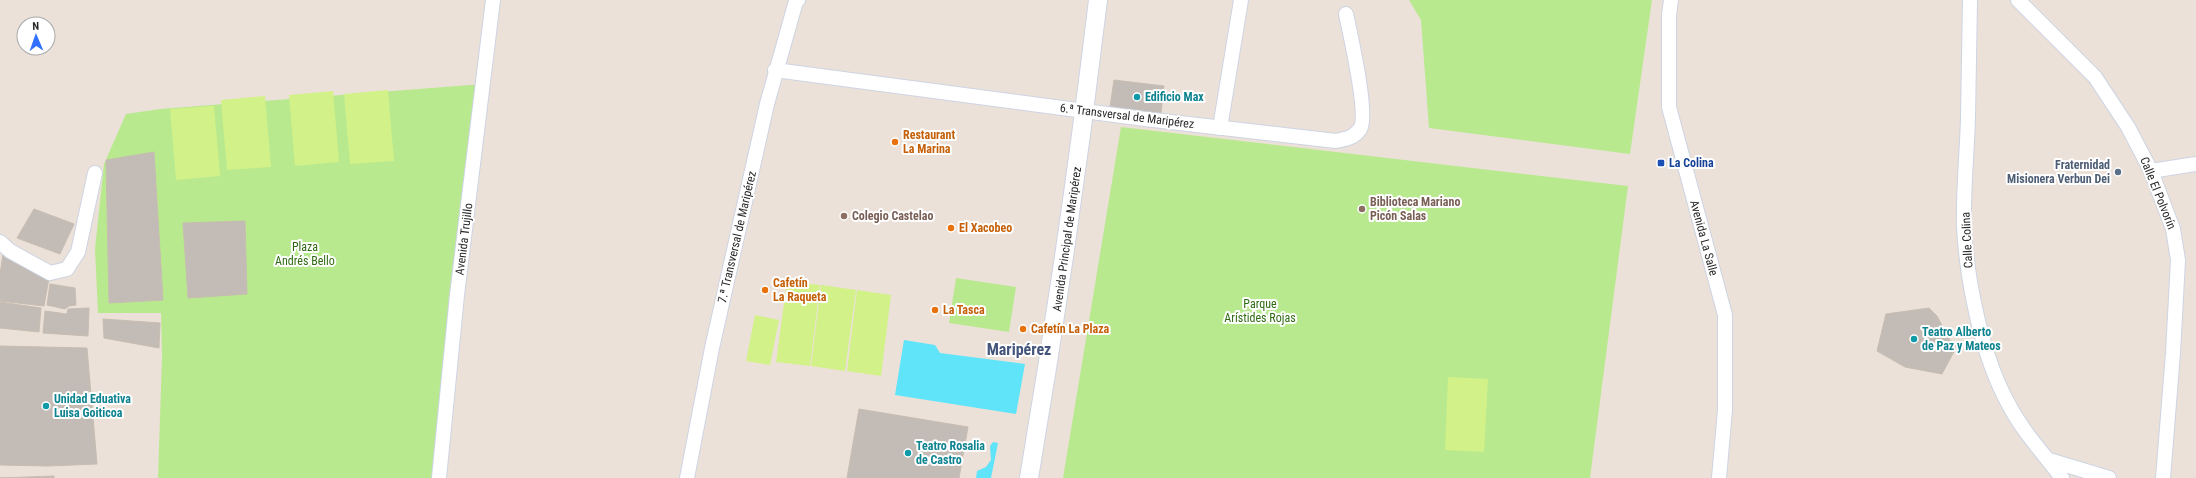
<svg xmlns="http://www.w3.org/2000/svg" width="2196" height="478" font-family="'Roboto Condensed',sans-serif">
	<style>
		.green { fill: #b8e98e }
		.pitch { fill: #d2f188 }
		.water { fill: #5fe4fa }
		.building { fill: #c3bbb5; stroke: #c7bdb1 }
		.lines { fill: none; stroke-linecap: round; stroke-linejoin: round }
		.minor-casing { stroke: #cdd4e3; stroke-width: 16 }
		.tertiary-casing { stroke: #cdd4e3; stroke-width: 20 }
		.minor { stroke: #fff; stroke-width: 14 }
		.tertiary { stroke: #fff; stroke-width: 18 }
		.culture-dot { fill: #0f9aa8; stroke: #fff; stroke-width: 1.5 }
		.food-dot { fill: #e8710a; stroke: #fff; stroke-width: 1.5 }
		.transit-dot { fill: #1a4fb4; stroke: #fff; stroke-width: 1.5 }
		.service-dot { fill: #5c6f8a; stroke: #fff; stroke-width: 1.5 }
		.education-dot { fill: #8d6e63; stroke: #fff; stroke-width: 1.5 }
		.labels { text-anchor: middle; stroke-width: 4; stroke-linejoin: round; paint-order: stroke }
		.culture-label { font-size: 12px; font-weight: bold; fill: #0d838f; stroke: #fff; text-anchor: start }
		.street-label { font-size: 12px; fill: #282828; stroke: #fff }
		.food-label { font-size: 12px; font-weight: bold; fill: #c56008; stroke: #fff; text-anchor: start }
		.transit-label { font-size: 12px; font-weight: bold; fill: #164399; stroke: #fff; text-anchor: start }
		.service-label { font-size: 12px; font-weight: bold; fill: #4e5e75; stroke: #fff; text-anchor: end }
		.education-label { font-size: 12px; font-weight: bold; fill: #785e54; stroke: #fff; text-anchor: start }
		.park-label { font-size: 12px; fill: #2f6a12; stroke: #fff }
		.district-label { font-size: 16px; font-weight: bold; fill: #44557c; stroke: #fff }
	</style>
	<rect width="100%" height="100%" fill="#ece1d8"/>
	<g class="green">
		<polygon points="1409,0 1652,0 1630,154 1429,128 1421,20"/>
		<polygon points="483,84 439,478 158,478 162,357 161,313 98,313 95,249 104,164 126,114 160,109"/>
		<polygon points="1121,127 1628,186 1590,478 1063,478"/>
		<polygon points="956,278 1016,287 1009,332 949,323"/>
	</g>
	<g class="pitch">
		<polygon points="388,90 394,161 350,164 344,94"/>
		<polygon points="333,91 339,162 295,166 289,95"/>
		<polygon points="265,96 271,167 227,170 221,100"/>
		<polygon points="214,106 220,176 176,180 170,109"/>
		<polygon points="787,281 820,285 810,366 776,362"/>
		<polygon points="821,285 856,290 845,371 811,366"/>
		<polygon points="857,290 891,295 881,376 847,371"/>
		<polygon points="755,315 779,320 770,365 746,361"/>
		<polygon points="1448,377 1488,379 1484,452 1445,450"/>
	</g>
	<g class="water">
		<polygon points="904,340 935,345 940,353 1025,364 1016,414 895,395"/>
		<polygon points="993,442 998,443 991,478 976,478 977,471 986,467 991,460 990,446"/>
	</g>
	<g class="building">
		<polygon points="1114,80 1164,86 1161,113 1110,107"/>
		<polygon points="154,152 163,300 109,303 106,160"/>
		<polygon points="34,209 74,224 60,254 17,238"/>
		<polygon points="245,221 247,294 188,298 183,223"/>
		<polygon points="3,254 49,278 44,306 0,301 0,274"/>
		<polygon points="50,284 75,288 76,305 69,306 65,309 47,305"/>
		<polygon points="0,302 41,308 39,332 0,328"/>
		<polygon points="89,308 88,336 43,333 45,311 67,314 68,309"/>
		<polygon points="1929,308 1937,316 1952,344 1958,344 1942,374 1905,367 1877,351 1886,314"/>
		<polygon points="103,319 160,323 159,348 104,338"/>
		<polygon points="0,346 87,348 97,464 48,466 0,465"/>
		<polygon points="859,409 968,427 959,478 847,478"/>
		<polygon points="54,476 54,478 0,478"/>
	</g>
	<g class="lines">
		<defs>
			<g id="minor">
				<polyline points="1671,0 1669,15 1669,107 1725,315 1725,410 1719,478"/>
				<path d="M1970 0C1969 39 1969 79 1968 118 1967 154 1963 191 1964 227 1967 282 1982 357 2009 405 2023 432 2044 454 2062 478"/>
				<polyline points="2018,0 2095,77 2128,127 2151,171 2173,229 2178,260 2173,353 2163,478"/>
				<path d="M775 70 1145 119 1336 141C1345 139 1354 138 1360 129 1369 116 1350 33 1346 14"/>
				<polyline points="1220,128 1241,0"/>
				<polyline points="2151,171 2196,164"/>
				<polyline points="0,242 10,251 50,273 67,269 78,252 95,173"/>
				<polyline points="2049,460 2109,478"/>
				<polyline points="439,478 457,295 493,0"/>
				<polyline points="687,478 712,348 767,104 796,1 798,0"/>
			</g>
			<path id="tertiary" d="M1029 478C1056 319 1079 160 1098 0"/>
		</defs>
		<use href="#minor" class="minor-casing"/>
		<use href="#tertiary" class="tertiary-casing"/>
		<use href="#minor" class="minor"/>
		<use href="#tertiary" class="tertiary"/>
	</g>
	<g class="culture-dot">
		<circle cx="1137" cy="97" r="4"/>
		<circle cx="1914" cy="339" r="4"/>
		<circle cx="46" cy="406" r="4"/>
		<circle cx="908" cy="453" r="4"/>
	</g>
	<g class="food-dot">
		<circle cx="895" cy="142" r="4"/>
		<circle cx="951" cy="228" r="4"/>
		<circle cx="765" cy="290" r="4"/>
		<circle cx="935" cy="310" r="4"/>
		<circle cx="1023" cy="329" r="4"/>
	</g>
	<rect class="transit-dot" x="1657" y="159" width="8" height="8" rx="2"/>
	<circle class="service-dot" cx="2118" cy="172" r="4"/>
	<g class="education-dot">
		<circle cx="1362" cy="209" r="4"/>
		<circle cx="844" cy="216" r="4"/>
	</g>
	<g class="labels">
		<g class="culture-label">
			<text x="1145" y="101">Edificio Max</text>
			<text x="1922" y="336">Teatro Alberto<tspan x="1922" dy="14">de Paz y Mateos</tspan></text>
			<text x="54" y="403">Unidad Eduativa<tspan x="54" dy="14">Luisa Goiticoa</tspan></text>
			<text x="916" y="450">Teatro Rosalia<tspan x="916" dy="14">de Castro</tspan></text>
		</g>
		<g class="street-label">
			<text transform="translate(1127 116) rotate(7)" y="4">6.ª Transversal de Maripérez</text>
			<text transform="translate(2158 193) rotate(68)" y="4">Calle El Polvorín</text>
			<text transform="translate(737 237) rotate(-77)" y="4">7.ª Transversal de Maripérez</text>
			<text transform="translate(1704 238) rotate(75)" y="4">Avenida La Salle</text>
			<text transform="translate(464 239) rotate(-83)" y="4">Avenida Trujillo</text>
			<text transform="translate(1067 239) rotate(-82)" y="4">Avenida Principal de Maripérez</text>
			<text transform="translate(1967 240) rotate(-93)" y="4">Calle Colina</text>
		</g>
		<g class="food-label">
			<text x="903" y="139">Restaurant<tspan x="903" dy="14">La Marina</tspan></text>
			<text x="959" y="232">El Xacobeo</text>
			<text x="773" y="287">Cafetín<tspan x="773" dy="14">La Raqueta</tspan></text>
			<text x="943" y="314">La Tasca</text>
			<text x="1031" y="333">Cafetín La Plaza</text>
		</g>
		<g class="transit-label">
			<text x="1669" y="167">La Colina</text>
		</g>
		<g class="service-label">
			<text x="2110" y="169">Fraternidad<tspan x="2110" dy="14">Misionera Verbun Dei</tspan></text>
		</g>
		<g class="education-label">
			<text x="1370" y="206">Biblioteca Mariano<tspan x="1370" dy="14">Picón Salas</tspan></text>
			<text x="852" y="220">Colegio Castelao</text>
		</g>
		<g class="park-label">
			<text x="305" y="251">Plaza<tspan x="305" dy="14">Andrés Bello</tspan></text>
			<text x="1260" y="308">Parque<tspan x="1260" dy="14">Arístides Rojas</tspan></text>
		</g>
		<g class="district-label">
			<text x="1019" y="355">Maripérez</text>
		</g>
	</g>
	<g transform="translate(36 36) rotate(358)"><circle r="19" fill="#ffffff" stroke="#a9a9a9"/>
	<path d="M0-3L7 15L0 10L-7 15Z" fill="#3271ff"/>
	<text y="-6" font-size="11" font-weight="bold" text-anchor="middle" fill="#282828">N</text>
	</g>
</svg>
